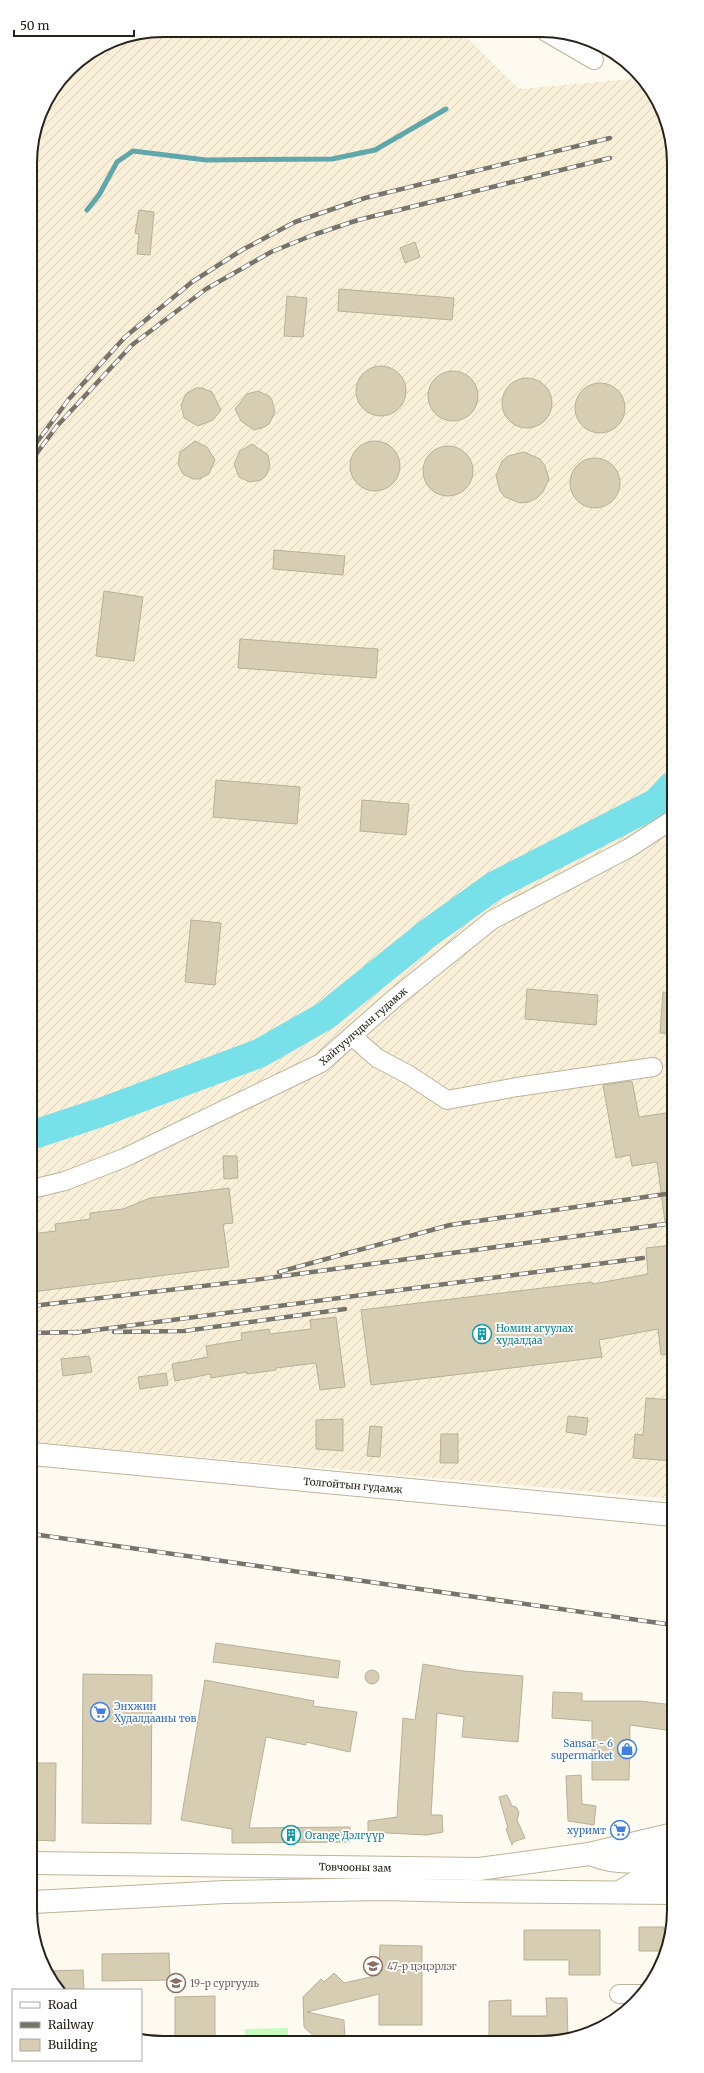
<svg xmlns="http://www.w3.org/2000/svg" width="704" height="2073" font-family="Merriweather,serif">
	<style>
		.industrial { fill: url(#industrial-furrows) }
		.garden { fill: #c7fcc0 }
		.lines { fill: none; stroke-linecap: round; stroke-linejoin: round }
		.stream { stroke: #5fa7aa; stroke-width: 5 }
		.river { stroke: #78e0e8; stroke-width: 29 }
		.building { fill: #d6cdb2; stroke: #b8b096 }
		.minor-casing { stroke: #bcb499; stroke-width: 20 }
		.secondary-casing { stroke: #bcb499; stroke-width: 24 }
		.trunk-casing { stroke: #bcb499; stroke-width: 24 }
		.minor { stroke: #fff; stroke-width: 18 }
		.secondary { stroke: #fff; stroke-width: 22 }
		.trunk { stroke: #fff; stroke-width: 22 }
		.rail-casing { stroke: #78746a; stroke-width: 4.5 }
		.rail { stroke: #fff; stroke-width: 3; stroke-dasharray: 9; stroke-linecap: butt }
		.labels { text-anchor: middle; stroke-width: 3.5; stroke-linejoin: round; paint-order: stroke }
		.street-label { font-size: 10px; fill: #262319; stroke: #fff }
		.culture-label { font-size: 10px; fill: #0d838f; stroke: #fff; text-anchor: start }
		.shop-label { font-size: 10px; fill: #366cbe; stroke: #fff; text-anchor: end }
		.education-label { font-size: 10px; fill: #785e54; stroke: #fff; text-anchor: start }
		.rim { fill: none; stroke: #262319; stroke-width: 2 }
	</style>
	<defs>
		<pattern id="industrial-furrows" width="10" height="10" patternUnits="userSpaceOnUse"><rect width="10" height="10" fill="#faf0da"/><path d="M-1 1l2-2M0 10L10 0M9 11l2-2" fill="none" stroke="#d6ceba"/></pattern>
	</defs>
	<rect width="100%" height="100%" fill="#fefaef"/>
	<polygon class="industrial" points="163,30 461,32 519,89 642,78 656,97 671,137 673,1499 32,1442 30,154 44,104 75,63 112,40"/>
	<polygon class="garden" points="288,2028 288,2040 245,2040 245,2029"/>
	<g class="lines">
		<polyline class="stream" points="87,210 99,195 117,162 133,151 206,160 332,159 375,150 446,109"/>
		<polyline class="river" points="32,1135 99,1113 260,1053 325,1016 427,934 494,886 656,803 672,786"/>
	</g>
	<g class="building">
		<polygon points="139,210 154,212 150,255 137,254 139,234 135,233"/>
		<polygon points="415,242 420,257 405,263 400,248"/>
		<polygon points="339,289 454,298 452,320 338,311"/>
		<polygon points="287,296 307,298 303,337 284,336"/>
		<circle cx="381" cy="391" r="25"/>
		<circle cx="453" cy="396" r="25"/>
		<circle cx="527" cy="403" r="25"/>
		<circle cx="600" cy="408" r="25"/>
		<polygon points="196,388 202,388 212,392 221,410 213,420 198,426 184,418 181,405 186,394"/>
		<polygon points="258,391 269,396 272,400 275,412 269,424 264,427 254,430 241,421 235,409 247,394"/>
		<circle cx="375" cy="466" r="25"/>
		<polygon points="195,441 207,447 215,460 209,474 199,479 193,479 183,474 178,464 180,452"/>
		<polygon points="252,444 268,455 270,466 266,476 261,480 250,482 239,477 234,464 240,451"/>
		<circle cx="448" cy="471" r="25"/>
		<polygon points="524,452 540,459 545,466 549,479 543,492 537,498 529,502 520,503 505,497 500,491 496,476 502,461 508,456"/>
		<circle cx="595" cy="483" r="25"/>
		<polygon points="274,550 345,556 343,575 273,569"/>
		<polygon points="104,591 143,597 134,661 96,656"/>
		<polygon points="240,639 378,649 376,678 238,668"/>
		<polygon points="216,780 300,787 297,824 213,817"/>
		<polygon points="362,800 409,804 406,835 360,831"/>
		<polygon points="191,920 221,923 215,985 185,982"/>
		<polygon points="527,989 598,995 596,1025 525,1019"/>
		<polygon points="663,992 673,993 673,1034 660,1033"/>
		<polygon points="632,1081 639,1117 673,1112 673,1222 665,1222 657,1162 632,1166 630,1155 616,1158 603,1085"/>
		<polygon points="223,1156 237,1156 238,1178 224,1179"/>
		<polygon points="229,1188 233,1223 223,1224 229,1267 32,1292 32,1234 56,1231 55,1224 90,1219 90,1213 123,1209 150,1198"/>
		<polygon points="673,1245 673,1353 661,1355 658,1329 599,1340 602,1357 371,1385 361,1310 592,1282 593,1284 648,1274 646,1248"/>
		<polygon points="336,1317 345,1387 320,1390 316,1363 276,1368 276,1370 247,1374 247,1372 211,1378 210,1374 175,1381 172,1364 208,1357 206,1346 242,1340 241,1333 269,1329 270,1334 311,1329 310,1320"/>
		<polygon points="89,1356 92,1372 63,1376 61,1359"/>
		<polygon points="166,1373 168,1385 140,1389 138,1377"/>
		<polygon points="646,1398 673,1400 673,1461 633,1458 635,1434 643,1435"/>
		<polygon points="568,1416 588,1418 586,1435 566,1432"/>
		<polygon points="343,1419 343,1451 316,1449 316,1420"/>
		<polygon points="370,1426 382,1427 380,1457 367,1456"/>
		<polygon points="441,1434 458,1434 458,1463 440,1463"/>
		<polygon points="216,1643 340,1661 338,1678 213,1662"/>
		<polygon points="423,1664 463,1671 523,1676 518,1742 462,1737 464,1717 437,1713 431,1815 442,1815 443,1832 427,1835 368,1832 368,1821 397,1817 403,1718 415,1720"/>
		<circle cx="372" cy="1677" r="7"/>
		<polygon points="83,1674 152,1675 151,1824 82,1823"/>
		<polygon points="205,1680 314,1701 313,1706 357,1712 350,1752 306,1742 306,1745 266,1737 249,1828 350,1827 350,1842 232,1843 232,1829 181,1820"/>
		<polygon points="553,1692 582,1693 582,1701 640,1701 673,1705 673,1731 630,1725 629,1780 592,1780 592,1721 552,1718"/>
		<polygon points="34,1763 56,1763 55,1841 33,1840"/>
		<polygon points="581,1775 582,1804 596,1806 594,1825 568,1821 566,1776"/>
		<polygon points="507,1795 512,1806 516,1807 519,1812 517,1820 525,1838 513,1842 512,1845 506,1829 508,1828 499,1797"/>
		<polygon points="639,1927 664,1927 665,1951 639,1951"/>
		<polygon points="524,1930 600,1930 600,1975 569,1975 569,1960 524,1960"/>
		<polygon points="380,1945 422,1946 422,2025 379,2025 379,1994 307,2012 344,2020 345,2040 318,2040 304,2027 303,1997 321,1979 324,1982 334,1973 344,1983 379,1975"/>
		<polygon points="169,1953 170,1980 102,1981 102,1954"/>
		<polygon points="83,1970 84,1990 58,1990 46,1971"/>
		<polygon points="215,1996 215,2040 175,2040 175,1997"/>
		<polygon points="546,1998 567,1998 568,2040 489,2040 489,2001 511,2000 511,2016 547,2016"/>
	</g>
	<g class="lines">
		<defs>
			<g id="minor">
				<polyline points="546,32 594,60"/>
				<polyline points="352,1036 377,1058 409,1075 447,1100 517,1087 653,1067"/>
				<polyline points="32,1189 65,1181 124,1158 321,1063 396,997 492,920 629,848 672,820"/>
				<polyline points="619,1994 643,1994"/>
			</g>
			<polyline id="secondary" points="32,1454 673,1515"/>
			<g id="trunk">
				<path d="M593 1855C621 1866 645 1861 674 1855"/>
				<polyline points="33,1863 479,1869 589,1854 674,1834"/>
				<polyline points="623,1890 641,1879 674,1873"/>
				<polyline points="33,1902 225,1892 382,1889 462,1891 674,1893"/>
			</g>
		</defs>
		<use href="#minor" class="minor-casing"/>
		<use href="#secondary" class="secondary-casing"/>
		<use href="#trunk" class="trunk-casing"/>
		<use href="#minor" class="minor"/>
		<use href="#secondary" class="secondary"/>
		<use href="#trunk" class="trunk"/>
		<defs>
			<g id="rail">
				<polyline points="30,267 32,284 31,344"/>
				<polyline points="31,450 69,399 125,337 192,282 242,250 295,222 365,198 610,138"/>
				<polyline points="31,461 57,426 132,345 206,289 271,252 313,235 358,220 610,158"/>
				<polyline points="279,1272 450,1225 673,1193"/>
				<polyline points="32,1306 246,1281 673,1223"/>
				<polyline points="114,1332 184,1331 345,1309"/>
				<polyline points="32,1333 78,1332"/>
				<polyline points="73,1333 643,1258"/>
				<polyline points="32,1534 673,1625"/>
			</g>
		</defs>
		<use href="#rail" class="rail-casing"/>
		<use href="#rail" class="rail"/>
	</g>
	<defs>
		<symbol id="building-ring" viewBox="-11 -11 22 22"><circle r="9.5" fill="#fff" stroke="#0f9aa8" stroke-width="1.5"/><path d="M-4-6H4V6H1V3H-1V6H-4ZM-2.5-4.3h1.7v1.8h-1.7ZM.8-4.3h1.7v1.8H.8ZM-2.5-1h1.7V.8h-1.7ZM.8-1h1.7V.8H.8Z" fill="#0f9aa8"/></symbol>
		<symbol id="supermarket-ring" viewBox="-11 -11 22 22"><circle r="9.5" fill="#fff" stroke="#3f7fe0" stroke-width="1.5"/><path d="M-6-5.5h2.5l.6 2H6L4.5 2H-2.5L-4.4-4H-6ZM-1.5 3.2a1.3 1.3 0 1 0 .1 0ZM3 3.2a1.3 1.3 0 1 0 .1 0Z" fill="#3f7fe0"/></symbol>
		<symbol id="shop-ring" viewBox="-11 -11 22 22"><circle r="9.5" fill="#fff" stroke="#3f7fe0" stroke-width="1.5"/><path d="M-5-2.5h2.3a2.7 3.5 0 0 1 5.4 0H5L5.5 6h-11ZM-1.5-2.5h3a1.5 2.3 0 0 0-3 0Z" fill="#3f7fe0"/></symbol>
		<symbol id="school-ring" viewBox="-11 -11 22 22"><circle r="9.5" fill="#fff" stroke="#8d6e63" stroke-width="1.5"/><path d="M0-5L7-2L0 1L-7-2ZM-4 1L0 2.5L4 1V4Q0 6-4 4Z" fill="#8d6e63"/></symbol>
	</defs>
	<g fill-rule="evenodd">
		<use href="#building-ring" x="471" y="1323" width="22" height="22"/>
		<use href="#supermarket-ring" x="89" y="1701" width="22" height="22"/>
		<use href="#shop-ring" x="616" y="1738" width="22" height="22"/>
		<use href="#supermarket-ring" x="609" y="1819" width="22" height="22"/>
		<use href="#building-ring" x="280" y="1824" width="22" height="22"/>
		<use href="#school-ring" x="362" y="1955" width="22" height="22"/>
		<use href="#school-ring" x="165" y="1972" width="22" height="22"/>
	</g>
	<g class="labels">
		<g class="street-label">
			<text transform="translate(363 1026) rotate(-41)" y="4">Хайгуулчдын гудамж</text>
			<text transform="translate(353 1485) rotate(5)" y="4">Толгойтын гудамж</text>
			<text transform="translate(355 1867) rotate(1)" y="4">Товчооны зам</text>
		</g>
		<g class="culture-label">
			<text x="496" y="1332">Номин агуулах<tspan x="496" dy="12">худалдаа</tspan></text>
			<text x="305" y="1839">Orange Дэлгүүр</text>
		</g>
		<g class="shop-label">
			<text x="114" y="1710" text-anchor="start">Энхжин<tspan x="114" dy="12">Худалдааны төв</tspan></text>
			<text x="613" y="1747">Sansar - 6<tspan x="613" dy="12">supermarket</tspan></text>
			<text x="606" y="1834">хуримт</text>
		</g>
		<g class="education-label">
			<text x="387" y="1970">47-р цэцэрлэг</text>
			<text x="190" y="1987">19-р сургууль</text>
		</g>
	</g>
	<path d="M0 0H704V2073H0ZM163 37H541A126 126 0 0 1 667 163V1910A126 126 0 0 1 541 2036H163A126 126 0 0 1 37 1910V163A126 126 0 0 1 163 37Z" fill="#fff" fill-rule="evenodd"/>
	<path class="rim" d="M163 37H541A126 126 0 0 1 667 163V1910A126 126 0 0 1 541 2036H163A126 126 0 0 1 37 1910V163A126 126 0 0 1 163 37Z"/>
	<rect x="12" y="1989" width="130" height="72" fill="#ffffff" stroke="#a8a7a3"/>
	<rect x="20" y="2002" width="20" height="6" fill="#ffffff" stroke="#a8a7a3"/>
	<text x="48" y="2009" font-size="12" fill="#262319">Road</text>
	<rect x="20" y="2022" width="20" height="6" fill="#78746a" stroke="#a8a7a3"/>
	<text x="48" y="2029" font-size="12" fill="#262319">Railway</text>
	<rect x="20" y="2039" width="20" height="12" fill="#d6cdb2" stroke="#a8a7a3"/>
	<text x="48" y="2049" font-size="12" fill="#262319">Building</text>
	<path d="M14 30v6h120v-6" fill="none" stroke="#262319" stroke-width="2"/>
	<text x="20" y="30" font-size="12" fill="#262319" stroke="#ffffff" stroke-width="3" paint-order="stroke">50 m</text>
</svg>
